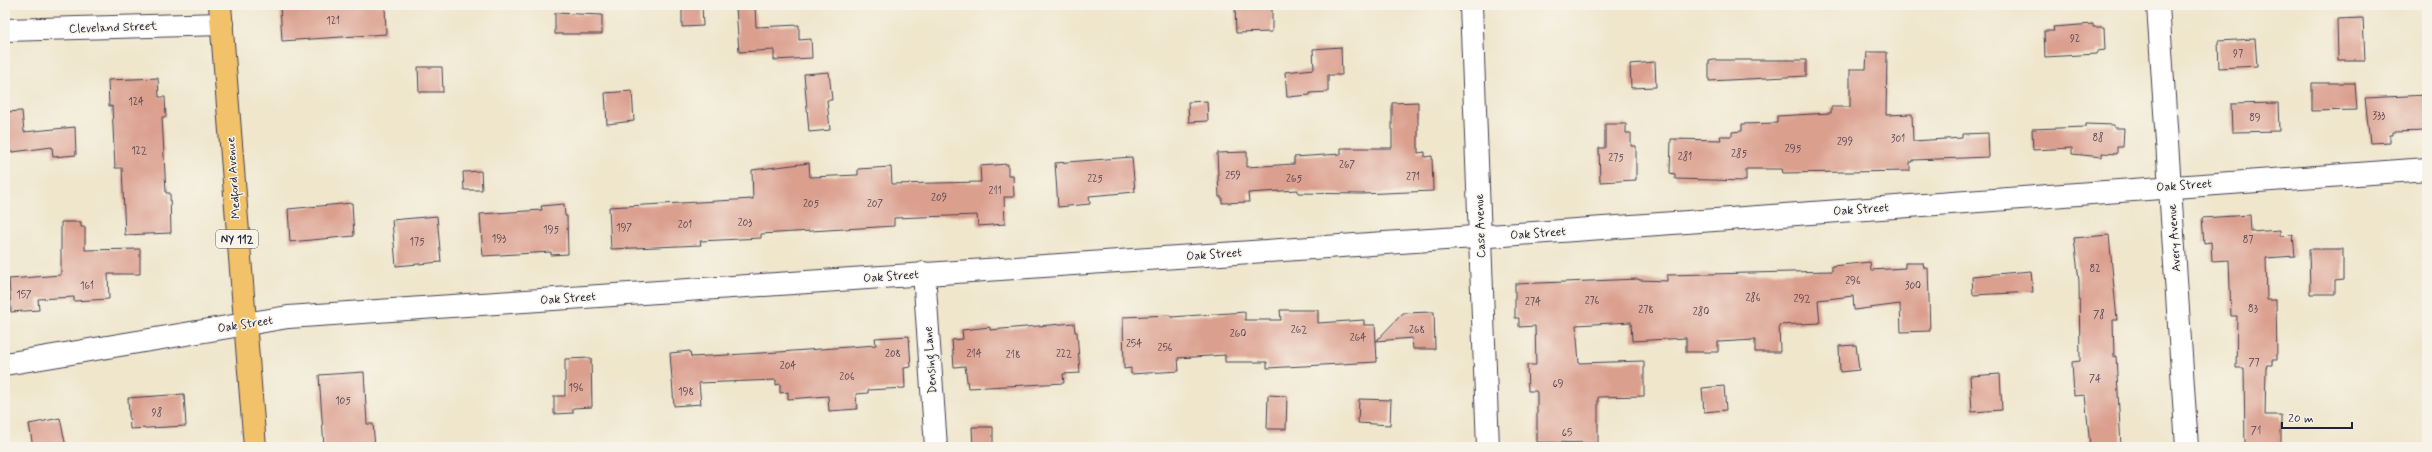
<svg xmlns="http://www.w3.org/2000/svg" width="2432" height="452" font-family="Mynerve,sans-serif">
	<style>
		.building { fill: #db9f8e }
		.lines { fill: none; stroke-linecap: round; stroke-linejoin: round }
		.minor-casing { stroke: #413f51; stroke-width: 24 }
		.major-casing { stroke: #413f51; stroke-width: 24 }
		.minor { stroke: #fff; stroke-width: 22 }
		.major { stroke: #f2c26a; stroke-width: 22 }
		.labels { text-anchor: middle; stroke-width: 3; stroke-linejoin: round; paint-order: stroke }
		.number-label { font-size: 10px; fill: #504150 }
		.shield { fill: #f7f3e8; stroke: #62616f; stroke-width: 1 }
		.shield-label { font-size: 11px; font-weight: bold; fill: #22223b }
		.street-label { font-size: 12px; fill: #22223b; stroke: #f7f3e8 }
	</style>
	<rect width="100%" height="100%" fill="#f7f3e8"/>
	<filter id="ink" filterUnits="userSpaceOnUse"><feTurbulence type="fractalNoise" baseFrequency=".025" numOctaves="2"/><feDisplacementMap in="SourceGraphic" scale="8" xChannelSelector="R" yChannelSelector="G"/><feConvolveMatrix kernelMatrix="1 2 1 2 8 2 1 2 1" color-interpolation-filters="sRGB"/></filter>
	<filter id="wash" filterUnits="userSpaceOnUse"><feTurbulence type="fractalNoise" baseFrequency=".012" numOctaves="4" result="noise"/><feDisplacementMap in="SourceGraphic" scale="16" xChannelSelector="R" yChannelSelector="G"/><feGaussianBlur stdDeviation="0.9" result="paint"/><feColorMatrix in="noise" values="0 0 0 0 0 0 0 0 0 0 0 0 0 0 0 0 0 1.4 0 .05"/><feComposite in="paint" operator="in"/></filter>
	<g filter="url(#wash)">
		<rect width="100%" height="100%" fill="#efe6cc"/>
		<g id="blocks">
			<g class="building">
				<polygon points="280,5 385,5 386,34 282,41"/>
				<polygon points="682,5 702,5 703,26 682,27"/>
				<polygon points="1272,5 1272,32 1236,33 1235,6"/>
				<polygon points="755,6 756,27 799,25 799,40 811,39 812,58 774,60 774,50 739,52 736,7"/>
				<polygon points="555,13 602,15 602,34 555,34"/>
				<polygon points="2363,18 2365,60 2338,60 2337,19"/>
				<polygon points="2093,24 2093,27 2104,27 2105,50 2097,51 2097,54 2045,57 2044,31 2054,31 2053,27"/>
				<polygon points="2255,39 2257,66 2219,68 2218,41"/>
				<polygon points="1341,47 1342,75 1328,75 1328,92 1310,93 1310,95 1287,97 1285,72 1314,69 1313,49"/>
				<polygon points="1867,52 1887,52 1886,115 1912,114 1913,141 1962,138 1962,134 1988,133 1989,157 1913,160 1913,162 1910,162 1910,171 1783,173 1782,169 1746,169 1746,181 1675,179 1675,174 1670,173 1671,139 1721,140 1720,136 1732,136 1732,132 1742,131 1742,124 1777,123 1777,116 1831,113 1831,107 1850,107 1850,69 1866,69"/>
				<polygon points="1714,60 1806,60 1806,76 1709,81 1709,61"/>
				<polygon points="1655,62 1656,87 1631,88 1630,64"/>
				<polygon points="418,67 442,67 443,92 419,92"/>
				<polygon points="829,72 832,100 827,100 830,130 809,132 804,74"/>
				<polygon points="158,78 159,97 165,97 166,117 162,117 166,193 170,193 171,233 125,235 122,168 115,168 112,106 109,106 108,80"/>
				<polygon points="2312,83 2355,83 2357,110 2312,111"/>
				<polygon points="632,91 634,121 607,124 605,93"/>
				<polygon points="2427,95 2427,131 2393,132 2393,135 2390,135 2390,142 2370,143 2365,98"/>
				<polygon points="1207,101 1208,121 1189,122 1188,102"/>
				<polygon points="1418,102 1418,153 1425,152 1425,157 1432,156 1433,191 1361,194 1298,193 1298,190 1248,193 1249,202 1222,203 1222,197 1219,197 1217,153 1247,152 1247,167 1294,164 1294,157 1341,154 1341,148 1392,148 1392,103"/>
				<polygon points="2278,103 2279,131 2232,132 2231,104"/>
				<polygon points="22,111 24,132 75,127 76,155 53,157 52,147 5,153 5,112"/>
				<polygon points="1605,124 1626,124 1626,133 1631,133 1631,146 1636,146 1636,180 1600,182 1599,148 1605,148"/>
				<polygon points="2085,124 2114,125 2114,128 2124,128 2123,147 2117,147 2117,154 2102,153 2102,157 2072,154 2072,148 2033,150 2032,129 2085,127"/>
				<polygon points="1132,157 1135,192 1089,196 1090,204 1058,207 1055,163"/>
				<polygon points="809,163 810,177 858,175 858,169 891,167 892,184 981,182 980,166 1008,164 1008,175 1013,175 1014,197 1004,197 1005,224 978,226 977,215 894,218 894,226 761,234 761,238 700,241 701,245 611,249 609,207 753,199 752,170"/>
				<polygon points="481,171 482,190 464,190 463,172"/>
				<polygon points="352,203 354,236 290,242 288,209"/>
				<polygon points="564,204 565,216 567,216 568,254 551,255 551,252 483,256 480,214 542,210 541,206"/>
				<polygon points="2250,215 2251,232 2280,230 2280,236 2293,235 2295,256 2266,258 2267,300 2276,300 2277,360 2272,360 2272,365 2267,365 2266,368 2265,415 2281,415 2281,447 2245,447 2244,368 2236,368 2237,316 2231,316 2229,260 2212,261 2211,242 2204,243 2202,218"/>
				<polygon points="437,216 441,262 396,266 392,220"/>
				<polygon points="61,222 81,222 81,227 85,227 85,250 140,249 140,274 108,274 109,299 74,301 74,297 38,299 39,310 11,312 9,279 61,275"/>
				<polygon points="2109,235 2117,320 2113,320 2114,357 2116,356 2121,447 2090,447 2085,395 2074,396 2072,362 2080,361 2079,281 2074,238"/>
				<polygon points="2309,249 2343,249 2343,280 2335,281 2335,294 2310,294"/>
				<polygon points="1870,262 1871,270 1905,268 1905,263 1923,263 1924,268 1928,268 1930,331 1901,332 1900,304 1854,310 1853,296 1818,300 1820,323 1779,325 1780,352 1755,352 1755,340 1718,342 1718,352 1686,352 1686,338 1632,341 1631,322 1576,325 1579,363 1644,361 1644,396 1598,397 1598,443 1537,442 1537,393 1536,391 1528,391 1527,365 1536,365 1535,326 1519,327 1519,318 1515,318 1515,284 1639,279 1639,280 1667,281 1667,275 1832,271 1832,266"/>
				<polygon points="2031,271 2033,292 1973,295 1972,276"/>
				<polygon points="1280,310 1318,310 1318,323 1364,320 1364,325 1375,325 1376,341 1403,313 1434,312 1435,349 1413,349 1412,338 1376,341 1377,362 1267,368 1267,362 1225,362 1225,355 1178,358 1179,371 1131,374 1131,368 1124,369 1123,317 1170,315 1171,317 1245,312 1245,320 1281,320"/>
				<polygon points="1074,323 1075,332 1077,332 1080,373 1063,374 1064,383 968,388 965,366 954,367 952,340 963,339 962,330 990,327 990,330"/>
				<polygon points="909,336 911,367 904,368 905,388 868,390 868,393 856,394 857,409 829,411 828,396 788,399 788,392 780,393 780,384 776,385 776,380 699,383 701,404 674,406 670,353 690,351 691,357 779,352 876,345 875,338"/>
				<polygon points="1856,345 1859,370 1840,372 1839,346"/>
				<polygon points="591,358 592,407 573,408 573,413 554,414 554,396 565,396 565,359"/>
				<polygon points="364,372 367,424 373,424 375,447 324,447 319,375"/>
				<polygon points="2000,374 2002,410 1972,412 1970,376"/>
				<polygon points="1724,386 1726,410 1704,412 1702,388"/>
				<polygon points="184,394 186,426 130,429 128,398"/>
				<polygon points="1268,395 1287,396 1286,429 1267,429"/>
				<polygon points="1359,399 1391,400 1390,425 1358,423"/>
				<polygon points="60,418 66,447 33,447 29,424"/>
				<polygon points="972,427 993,427 993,447 973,447"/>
			</g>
		</g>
	</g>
	<g filter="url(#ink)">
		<use href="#blocks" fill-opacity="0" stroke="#413f51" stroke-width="1"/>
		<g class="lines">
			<defs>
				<g id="minor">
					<polyline points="1471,5 1488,447"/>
					<polyline points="2158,5 2187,447"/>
					<polyline points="5,30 222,24"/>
					<polyline points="924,273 936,447"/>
					<polyline points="5,364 288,317 1504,235 2427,169"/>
				</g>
				<polyline id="major" points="220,5 255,447"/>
			</defs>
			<use href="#minor" class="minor-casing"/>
			<use href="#major" class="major-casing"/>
			<use href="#minor" class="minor"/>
			<use href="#major" class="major"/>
		</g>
	</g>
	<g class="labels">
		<g class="number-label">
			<text x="333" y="24">121</text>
			<text x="2075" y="42">92</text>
			<text x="2238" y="57">97</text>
			<text x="136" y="105">124</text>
			<text x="2379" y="119">333</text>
			<text x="2255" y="121">89</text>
			<text x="2098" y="141">88</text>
			<text x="1898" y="142">301</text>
			<text x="1845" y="145">299</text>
			<text x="1793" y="152">295</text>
			<text x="139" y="154">122</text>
			<text x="1739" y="157">285</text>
			<text x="1685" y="160">281</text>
			<text x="1616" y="161">275</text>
			<text x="1347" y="168">267</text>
			<text x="1233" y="179">259</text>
			<text x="1413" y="180">271</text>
			<text x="1095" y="182">225</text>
			<text x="1294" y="182">265</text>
			<text x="995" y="194">211</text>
			<text x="939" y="201">209</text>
			<text x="811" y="207">205</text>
			<text x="875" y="207">207</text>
			<text x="745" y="226">203</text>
			<text x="685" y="228">201</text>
			<text x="624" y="231">197</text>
			<text x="551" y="233">195</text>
			<text x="499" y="242">193</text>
			<text x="2248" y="243">87</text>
			<text x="417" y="245">175</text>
			<text x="2095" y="272">82</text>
			<text x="1853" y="284">296</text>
			<text x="87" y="289">161</text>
			<text x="1913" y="289">300</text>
			<text x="24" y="298">157</text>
			<text x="1753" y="301">286</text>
			<text x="1802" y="302">292</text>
			<text x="1592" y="304">276</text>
			<text x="1533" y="305">274</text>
			<text x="2253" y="312">83</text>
			<text x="1646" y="313">278</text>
			<text x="1701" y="315">280</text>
			<text x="2099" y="318">78</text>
			<text x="1299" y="333">262</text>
			<text x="1417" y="333">268</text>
			<text x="1238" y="337">260</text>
			<text x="1358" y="341">264</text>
			<text x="1134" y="347">254</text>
			<text x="1165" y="351">256</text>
			<text x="893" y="357">208</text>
			<text x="974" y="357">214</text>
			<text x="1064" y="357">222</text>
			<text x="1013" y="358">218</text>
			<text x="2254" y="366">77</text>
			<text x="788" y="369">204</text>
			<text x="847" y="380">206</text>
			<text x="2095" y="382">74</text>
			<text x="1558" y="387">69</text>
			<text x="576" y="391">196</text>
			<text x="686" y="395">198</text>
			<text x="343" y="404">105</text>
			<text x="157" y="416">98</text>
			<text x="2256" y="434">71</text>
			<text x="1567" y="436">65</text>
		</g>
		<rect class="shield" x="216" y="230" width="42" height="18" rx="3"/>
		<g class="shield-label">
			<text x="237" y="243">NY 112</text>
		</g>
		<g class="street-label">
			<text transform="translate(113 27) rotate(-2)" y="4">Cleveland Street</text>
			<text transform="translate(233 178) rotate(-94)" y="4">Medford Avenue</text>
			<text transform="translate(2184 185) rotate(-4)" y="4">Oak Street</text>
			<text transform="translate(1861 209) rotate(-4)" y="4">Oak Street</text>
			<text transform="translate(1480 226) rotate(-92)" y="4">Case Avenue</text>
			<text transform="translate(1538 233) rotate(-4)" y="4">Oak Street</text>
			<text transform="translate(2174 238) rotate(-94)" y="4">Avery Avenue</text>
			<text transform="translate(1214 254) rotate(-4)" y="4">Oak Street</text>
			<text transform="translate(891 276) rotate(-4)" y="4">Oak Street</text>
			<text transform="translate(568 298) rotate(-4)" y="4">Oak Street</text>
			<text transform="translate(245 324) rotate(-9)" y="4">Oak Street</text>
			<text transform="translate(930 360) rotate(-94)" y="4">Densing Lane</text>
		</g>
	</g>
	<rect width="2432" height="452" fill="none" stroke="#f7f3e8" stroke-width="20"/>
	<path d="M2282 422v6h70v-6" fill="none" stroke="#22223b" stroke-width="2"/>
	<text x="2288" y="422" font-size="12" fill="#22223b" stroke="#f7f3e8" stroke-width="3" paint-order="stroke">20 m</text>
</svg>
